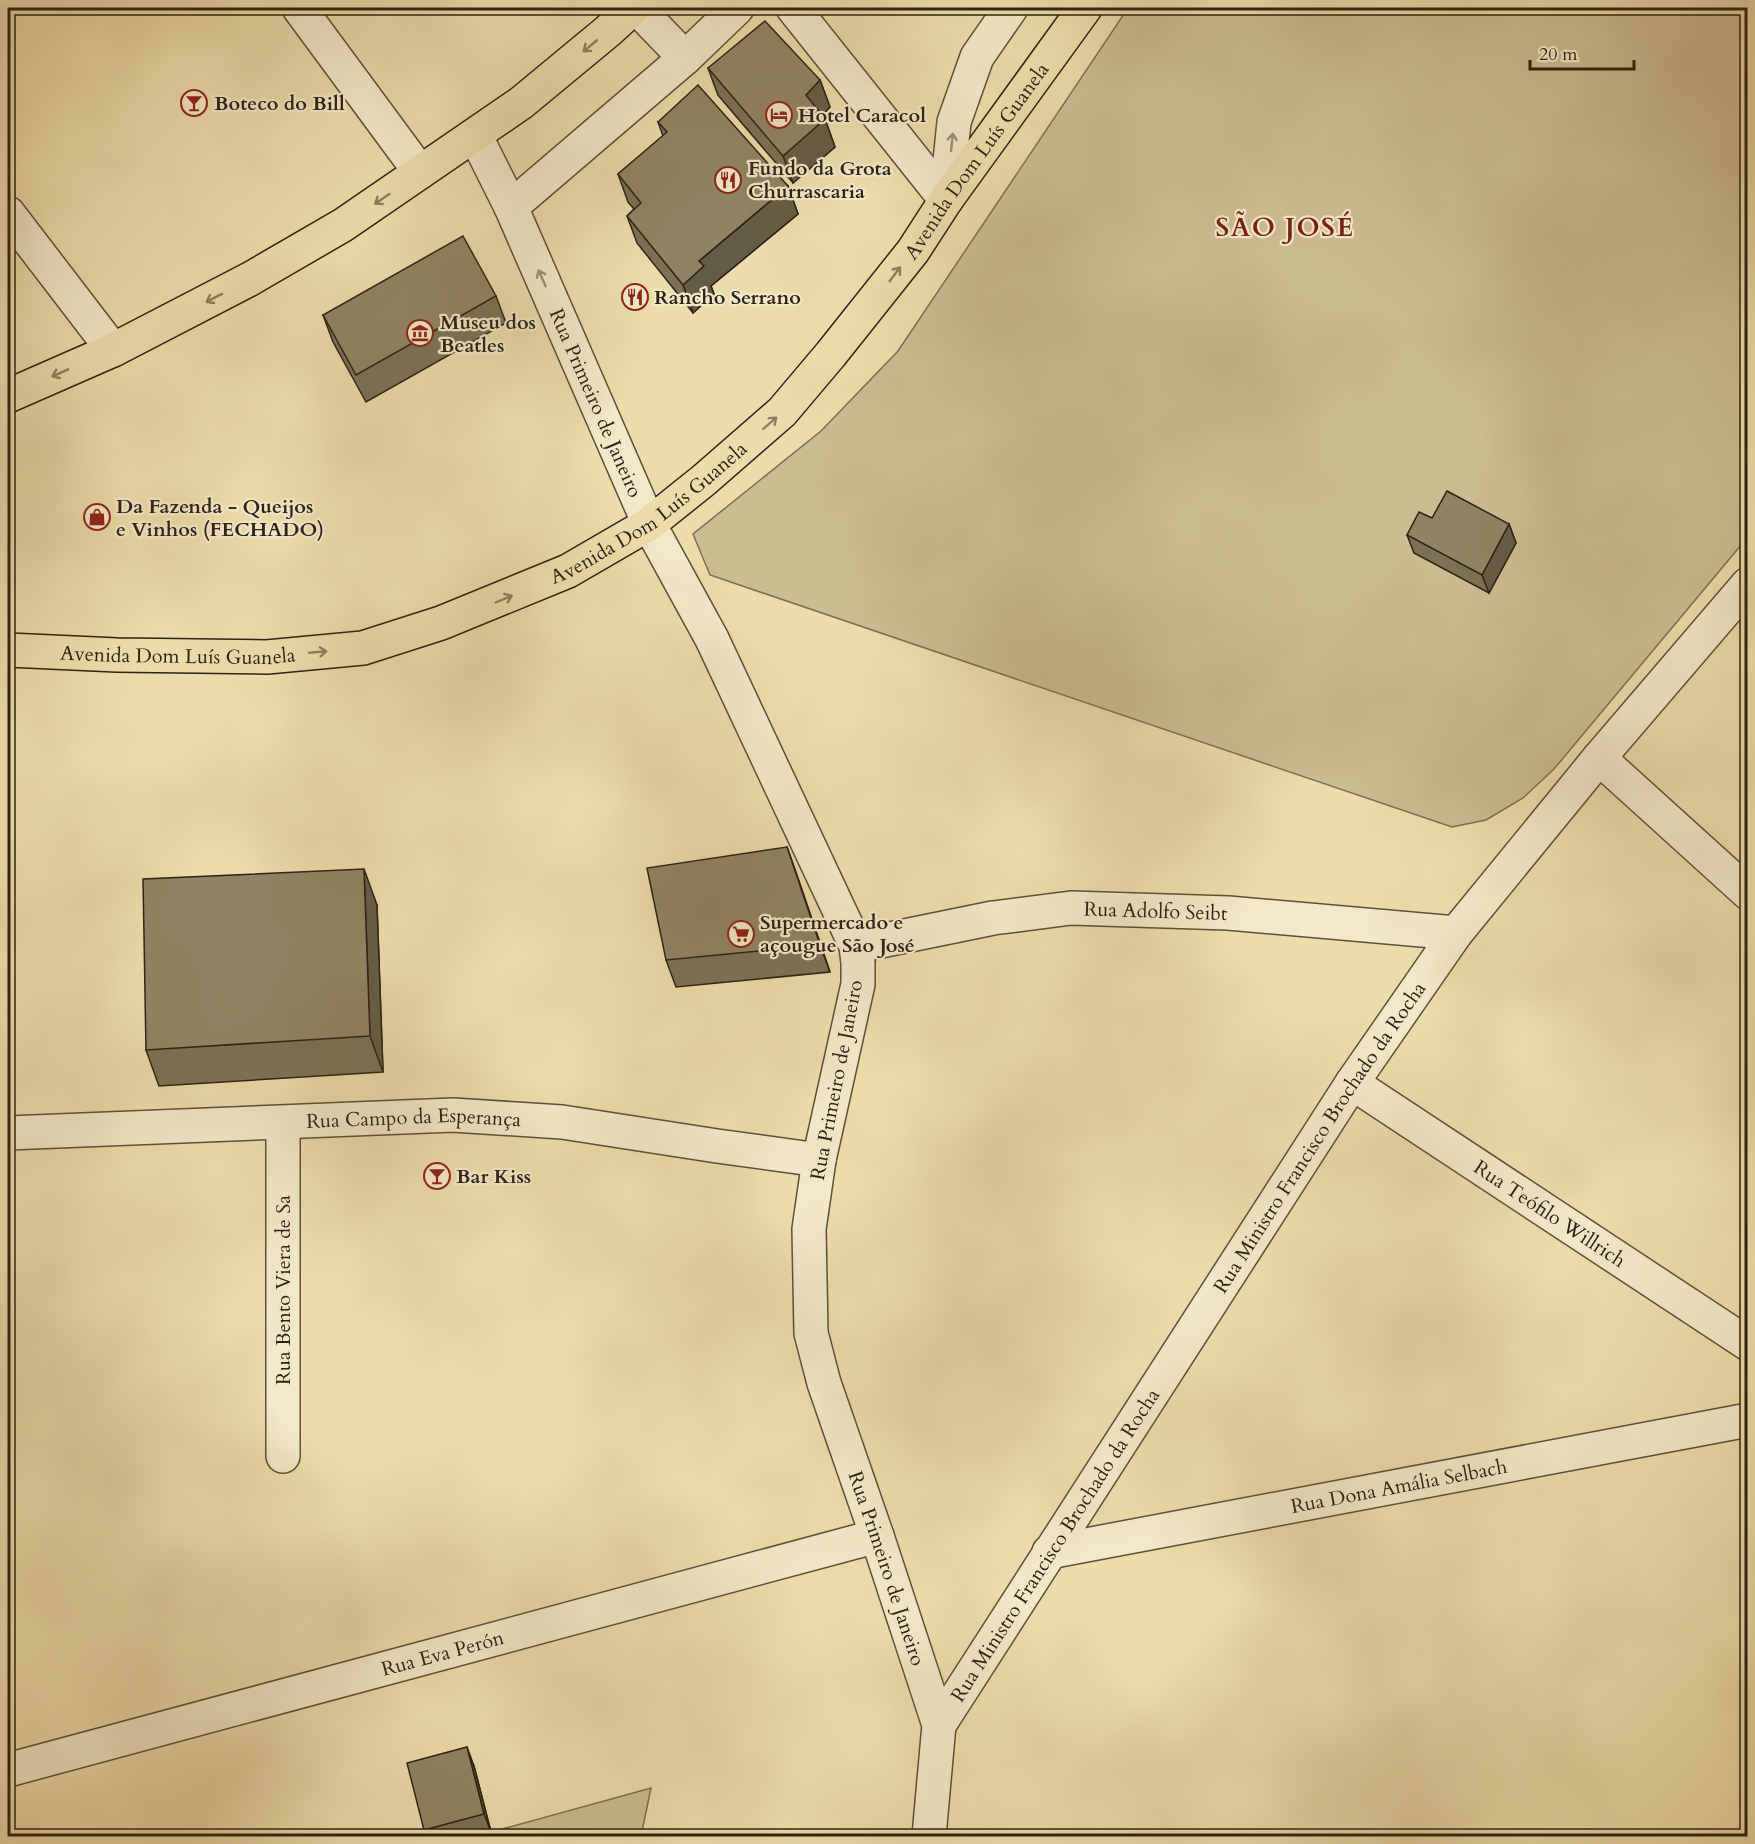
<svg xmlns="http://www.w3.org/2000/svg" width="1755" height="1844" font-family="Cardo,serif">
	<style>
		.green { fill: #ccbc92; stroke: #7c6f54; stroke-width: 1.5 }
		.lines { fill: none; stroke-linecap: round; stroke-linejoin: round }
		.minor-casing { stroke: #5c503a; stroke-width: 36 }
		.major-casing { stroke: #2c2215; stroke-width: 36 }
		.minor { stroke: #f3e8c8; stroke-width: 33 }
		.major { stroke: #eddcab; stroke-width: 33 }
		.wall { fill: #7c7155; stroke: #2c2215; stroke-width: 1.5 }
		.shaded-wall { fill: #655c45; stroke: #2c2215; stroke-width: 1.5 }
		.building { fill: #908363; stroke: #2c2215; stroke-width: 1.5 }
		.oneway { stroke: #8c7f60 }
		.oneway2 { stroke: #998f77 }
		.labels { text-anchor: middle; stroke-width: 4.5; stroke-linejoin: round; paint-order: stroke }
		.poi-label { font-size: 20px; font-weight: bold; fill: #2c2215; stroke: #f3e8c8; text-anchor: start }
		.street-label { font-size: 20px; fill: #2c2215; stroke: #f3e8c8 }
		.district-label { font-size: 26px; font-weight: bold; letter-spacing: 1.5px; fill: #7a1f14; stroke: #f3e8c8 }
	</style>
	<rect width="100%" height="100%" fill="#eddcab"/>
	<filter id="stains"><feTurbulence type="fractalNoise" baseFrequency=".00333" numOctaves="4"/><feColorMatrix values="0 0 0 0 .2 0 0 0 0 .09 0 0 0 0 .02 0 0 0 .5 -.17"/></filter>
	<radialGradient id="worn" r=".72"><stop offset=".6" stop-color="#630" stop-opacity="0"/><stop offset="1" stop-color="#630" stop-opacity=".3"/></radialGradient>
	<g class="green">
		<polygon points="1128,8 1747,8 1747,538 1554,769 1523,798 1486,820 1452,827 710,575 693,534 821,431 898,351"/>
		<polygon points="651,1788 641,1836 477,1836"/>
	</g>
	<g class="lines">
		<defs>
			<g id="minor">
				<polyline points="299,8 420,172"/>
				<polyline points="637,8 685,58 737,8"/>
				<polyline points="793,8 946,200"/>
				<path id="s1" d="M475 135 511 207 649 524 712 639 856 946 858 963V984L819 1160 809 1229 811 1333 824 1383 877 1536 939 1725 929 1836"/>
				<polyline points="946,200 954,122 977,57 1011,8"/>
				<polyline points="511,207 685,58"/>
				<polyline points="8,213 113,350"/>
				<polyline points="1599,758 1748,893"/>
				<path id="s2" d="M856 946 993 918 1071 908 1228 913 1456 933"/>
				<path id="s3" d="M1352 1083 1748 1344"/>
				<path id="s4" d="M8 1133 453 1115 562 1122 717 1146 819 1160"/>
				<polyline points="283,1456 283,1123"/>
				<path id="s5" d="M1049 1552 1748 1420"/>
				<path id="s6" d="M939 1725 1352 1083 1456 933 1599 758 1748 584"/>
				<path id="s7" d="M8 1770 877 1536"/>
			</g>
			<g id="major">
				<polyline points="8,396 113,350 250,279 343,225 521,103 608,31 633,8"/>
				<path id="s8" d="M8 650 117 655 267 657 363 648 441 623 568 571 649 524 704 480 782 412 831 354 913 251 946 200 1085 8"/>
			</g>
		</defs>
		<use href="#minor" class="minor-casing"/>
		<use href="#major" class="major-casing"/>
		<use href="#minor" class="minor"/>
		<use href="#major" class="major"/>
	</g>
	<g class="wall">
		<polygon points="708,68 820,80 830,107 822,116 825,119 835,147 793,183 718,95"/>
		<polygon points="658,122 788,186 798,214 711,286 714,294 693,313 637,243 627,216 634,209 628,202 618,174 663,136"/>
		<polygon points="496,296 506,323 366,402 333,342 323,315"/>
		<polygon points="1432,518 1509,524 1516,543 1489,593 1414,553 1407,535"/>
		<polygon points="787,847 830,972 676,987 666,960"/>
		<polygon points="377,905 383,1072 159,1086 146,1050"/>
		<polygon points="474,1766 491,1832 476,1836 426,1836 424,1830"/>
	</g>
	<g class="shaded-wall">
		<polygon points="820,80 830,107 816,122 806,95"/>
		<polygon points="825,119 835,147 793,183 783,156"/>
		<polygon points="788,186 798,214 711,286 714,294 693,313 683,285 699,261"/>
		<polygon points="1509,524 1516,543 1489,593 1482,575"/>
		<polygon points="787,847 797,875 830,972 820,945"/>
		<polygon points="364,869 377,905 383,1072 370,1036"/>
		<polygon points="467,1747 474,1766 491,1832 484,1814"/>
	</g>
	<g class="building">
		<polygon points="765,21 820,80 806,95 825,119 783,156 708,68"/>
		<polygon points="698,85 788,186 699,261 704,266 683,285 627,216 641,203 618,174 667,132 658,122"/>
		<polygon points="463,236 496,296 356,375 323,315"/>
		<polygon points="1447,491 1509,524 1482,575 1407,535 1419,512 1432,518"/>
		<polygon points="787,847 820,945 666,960 647,868"/>
		<polygon points="364,869 370,1036 146,1050 143,879"/>
		<polygon points="467,1747 484,1814 424,1830 407,1763"/>
	</g>
	<defs><path id="oneway-shaft" d="M-6 0H5M1.5-3L5.5 0L1.5 3" fill="none" stroke-width="1.6" stroke-linecap="round" stroke-linejoin="round" transform="scale(1.5)"/></defs>
	<g class="oneway">
		<use href="#oneway-shaft" transform="translate(590 46) rotate(140)"/>
		<use href="#oneway-shaft" transform="translate(382 199) rotate(146)"/>
		<use href="#oneway-shaft" transform="translate(895 274) rotate(-53)"/>
		<use href="#oneway-shaft" transform="translate(214 298) rotate(153)"/>
		<use href="#oneway-shaft" transform="translate(60 373) rotate(156)"/>
		<use href="#oneway-shaft" transform="translate(770 423) rotate(-41)"/>
		<use href="#oneway-shaft" transform="translate(504 599) rotate(-23)"/>
		<use href="#oneway-shaft" transform="translate(318 652) rotate(-5)"/>
	</g>
	<g class="oneway2">
		<use href="#oneway-shaft" transform="translate(952 142) rotate(-84)"/>
		<use href="#oneway-shaft" transform="translate(542 278) rotate(-114)"/>
	</g>
	<defs>
		<symbol id="bar-ring" viewBox="-11 -11 22 22"><circle r="9.5" fill="#f3e8c8" stroke="#8f2418" stroke-width="1.5"/><path d="M-6-5H6L.8 .8V4.5H3.5V6h-7V4.5H-.8V.8Z" fill="#8f2418"/></symbol>
		<symbol id="hotel-ring" viewBox="-11 -11 22 22"><circle r="9.5" fill="#f3e8c8" stroke="#8f2418" stroke-width="1.5"/><path d="M-6-4.5h1.5V1H6V5H4.5V3h-9V5H-6ZM-4 0a1.8 1.8 0 1 1 3.6 0ZM.5 0V-2.5h3Q6-2.5 6 0Z" fill="#8f2418"/></symbol>
		<symbol id="restaurant-ring" viewBox="-11 -11 22 22"><circle r="9.5" fill="#f3e8c8" stroke="#8f2418" stroke-width="1.5"/><path d="M-5-6h1v4h1v-4h1v4h1v-4h1v5L-1.5 .5V6h-2V.5L-5-1ZM5-6V6H3V1.5H1.5Q1.5-4 5-6Z" fill="#8f2418"/></symbol>
		<symbol id="museum-ring" viewBox="-11 -11 22 22"><circle r="9.5" fill="#f3e8c8" stroke="#8f2418" stroke-width="1.5"/><path d="M0-6L6-3V-2H-6V-3ZM-5-1h2V3h-2ZM-1-1h2V3h-2ZM3-1h2V3H3ZM-6 4H6V6H-6Z" fill="#8f2418"/></symbol>
		<symbol id="shop-ring" viewBox="-11 -11 22 22"><circle r="9.5" fill="#f3e8c8" stroke="#8f2418" stroke-width="1.5"/><path d="M-5-2.5h2.3a2.7 3.5 0 0 1 5.4 0H5L5.5 6h-11ZM-1.5-2.5h3a1.5 2.3 0 0 0-3 0Z" fill="#8f2418"/></symbol>
		<symbol id="supermarket-ring" viewBox="-11 -11 22 22"><circle r="9.5" fill="#f3e8c8" stroke="#8f2418" stroke-width="1.5"/><path d="M-6-5.5h2.5l.6 2H6L4.5 2H-2.5L-4.4-4H-6ZM-1.5 3.2a1.3 1.3 0 1 0 .1 0ZM3 3.2a1.3 1.3 0 1 0 .1 0Z" fill="#8f2418"/></symbol>
	</defs>
	<g fill-rule="evenodd">
		<use href="#bar-ring" x="179" y="88" width="30" height="30"/>
		<use href="#hotel-ring" x="764" y="100" width="30" height="30"/>
		<use href="#restaurant-ring" x="713" y="165" width="30" height="30"/>
		<use href="#restaurant-ring" x="620" y="282" width="30" height="30"/>
		<use href="#museum-ring" x="405" y="318" width="30" height="30"/>
		<use href="#shop-ring" x="82" y="502" width="30" height="30"/>
		<use href="#supermarket-ring" x="726" y="919" width="30" height="30"/>
		<use href="#bar-ring" x="422" y="1161" width="30" height="30"/>
	</g>
	<g class="labels">
		<g class="poi-label">
			<text x="214" y="110">Boteco do Bill</text>
			<text x="798" y="122">Hotel Caracol</text>
			<text x="748" y="175">Fundo da Grota<tspan x="748" dy="23">Churrascaria</tspan></text>
			<text x="654" y="304">Rancho Serrano</text>
			<text x="440" y="329">Museu dos<tspan x="440" dy="23">Beatles</tspan></text>
			<text x="116" y="513">Da Fazenda - Queijos<tspan x="116" dy="23">e Vinhos (FECHADO)</tspan></text>
			<text x="760" y="929">Supermercado e<tspan x="760" dy="23">açougue São José</tspan></text>
			<text x="456" y="1183">Bar Kiss</text>
		</g>
		<g class="street-label">
			<text dy="7" stroke="none"><textPath href="#s8" startOffset="1160">Avenida Dom Luís Guanela</textPath></text>
			<text dy="7" stroke="none"><textPath href="#s1" startOffset="294">Rua Primeiro de Janeiro</textPath></text>
			<text dy="7" stroke="none"><textPath href="#s8" startOffset="674">Avenida Dom Luís Guanela</textPath></text>
			<text dy="7" stroke="none"><textPath href="#s8" startOffset="170">Avenida Dom Luís Guanela</textPath></text>
			<text dy="7" stroke="none"><textPath href="#s2" startOffset="303">Rua Adolfo Seibt</textPath></text>
			<text transform="translate(836 1080) rotate(-79)" y="7">Rua Primeiro de Janeiro</text>
			<text dy="7" stroke="none"><textPath href="#s4" startOffset="406">Rua Campo da Esperança</textPath></text>
			<text dy="7" stroke="none"><textPath href="#s6" startOffset="700">Rua Ministro Francisco Brochado da Rocha</textPath></text>
			<text dy="7" stroke="none"><textPath href="#s3" startOffset="237">Rua Teófilo Willrich</textPath></text>
			<text transform="translate(283 1290) rotate(-90)" y="7">Rua Bento Viera de Sa</text>
			<text dy="7" stroke="none"><textPath href="#s5" startOffset="356">Rua Dona Amália Selbach</textPath></text>
			<text dy="7" stroke="none"><textPath href="#s6" startOffset="214">Rua Ministro Francisco Brochado da Rocha</textPath></text>
			<text dy="7" stroke="none"><textPath href="#s1" startOffset="1536">Rua Primeiro de Janeiro</textPath></text>
			<text dy="7" stroke="none"><textPath href="#s7" startOffset="450">Rua Eva Perón</textPath></text>
		</g>
		<g class="district-label">
			<text x="1285" y="236">SÃO JOSÉ</text>
		</g>
	</g>
	<rect width="1755" height="1844" fill="none" stroke="#eddcab" stroke-width="30"/>
	<rect x="9" y="9" width="1737" height="1826" fill="none" stroke="#2c2215" stroke-width="3"/>
	<rect x="15" y="15" width="1725" height="1814" fill="none" stroke="#2c2215" stroke-width="1.5"/>
	<path d="M1530 60v9h104v-9" fill="none" stroke="#2c2215" stroke-width="3"/>
	<text x="1539" y="60" font-size="18" fill="#2c2215" stroke="#f3e8c8" stroke-width="4.5" paint-order="stroke">20 m</text>
	<rect width="100%" height="100%" filter="url(#stains)"/>
	<rect width="100%" height="100%" fill="url(#worn)"/>
</svg>
